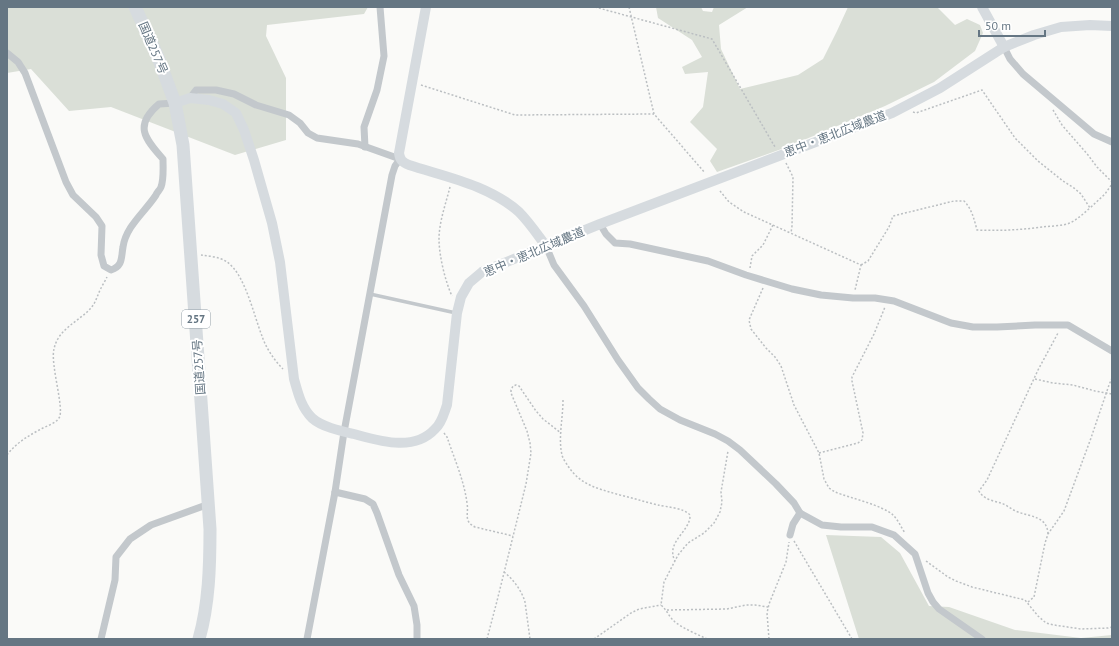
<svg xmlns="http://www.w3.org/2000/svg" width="1119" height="646" font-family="'PT Sans','Noto Sans JP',sans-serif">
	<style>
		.green { fill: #dadfd7 }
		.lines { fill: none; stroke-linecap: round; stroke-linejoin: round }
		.path { stroke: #bbbfc2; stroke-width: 1.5; stroke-dasharray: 2 2; stroke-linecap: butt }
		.lane { stroke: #c3c8cc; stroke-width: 3.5 }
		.street { stroke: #c3c8cc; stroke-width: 7 }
		.secondary { stroke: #d6dbdf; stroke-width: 10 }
		.highway { stroke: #d6dbdf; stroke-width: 13 }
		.labels { text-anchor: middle; stroke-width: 4; stroke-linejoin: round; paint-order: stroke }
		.shield { fill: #fff; stroke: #939fa8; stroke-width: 1 }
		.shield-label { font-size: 11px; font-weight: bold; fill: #657683 }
		.street-label { font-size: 12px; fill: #657683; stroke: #fff }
	</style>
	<rect width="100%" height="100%" fill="#fafaf8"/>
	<g class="green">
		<polygon points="7,7 368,7 364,14 267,25 266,36 286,78 286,140 235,155 111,107 69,111 31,69 7,73"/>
		<polygon points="656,7 701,7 703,11 712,12 714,7 748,7 719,25 721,49 740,89 798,75 823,59 837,31 848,7 937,7 955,25 967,19 980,25 983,33 975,51 934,82 885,106 787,147 717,172 710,161 717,149 690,122 703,107 708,72 685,74 682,67 702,57 692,40 658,18"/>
		<polygon points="826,535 881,537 900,553 929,606 949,607 1015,630 1081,638 1112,635 1112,639 859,639"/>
	</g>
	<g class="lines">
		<g class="path">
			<polyline points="595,7 712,39 775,147"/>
			<polyline points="629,7 654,114 705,173"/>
			<polyline points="421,85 515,115 654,114"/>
			<polyline points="1053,110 1062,125 1088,155 1097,167 1112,182"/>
			<polyline points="913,112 916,113 982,90 1015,138 1038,161 1063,181 1074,188 1081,194 1090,208 1105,194 1112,184"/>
			<polyline points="786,163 793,177 792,226 791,233"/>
			<path d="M450 187C446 203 439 222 439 239 439 255 445 281 452 296"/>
			<polyline points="720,191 729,202 744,212 861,265 855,290"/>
			<path d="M201 255C209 256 220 257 227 262 245 274 254 316 262 336 266 348 274 360 283 369"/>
			<path d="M861 265 868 261 889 227 893 216 954 201H964C972 209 974 219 977 230 999 231 1020 230 1042 227 1051 226 1062 226 1070 223 1078 219 1084 213 1090 208"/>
			<polyline points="750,268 752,256 763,245 773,225"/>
			<path d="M763 288 749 320 751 329 766 348 775 357 781 366 794 405 819 453 824 479 829 488 835 492C850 498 882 505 893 515 898 520 901 527 905 533"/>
			<polyline points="1035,379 1053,383 1073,385 1095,391 1112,394"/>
			<path d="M563 400C563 418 558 438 562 455 563 459 566 463 568 466 580 485 599 489 620 495 633 498 645 502 658 505 667 507 684 508 690 515 691 531 665 542 675 561"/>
			<path d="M444 433 447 437C454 458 464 480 467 503 469 514 463 521 475 527L513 536"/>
			<polyline points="819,453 858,443 862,440 863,433 852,381 852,377 874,334 885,307"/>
			<path d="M7 455C16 443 28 436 41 429 46 426 55 424 59 418 65 410 50 364 54 349 58 329 78 322 90 309 95 304 97 297 100 290 102 286 105 281 107 277"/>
			<path d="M1048 534C1047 516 1031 517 1018 512 1012 510 1007 505 1001 503 993 501 983 499 979 491L987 480 1038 370 1058 333"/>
			<polyline points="794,541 852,639"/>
			<polyline points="926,561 948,577 956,581 972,587 1025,600 1038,616 1046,623 1054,625 1081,629 1108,628 1112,627"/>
			<path d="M504 572C513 579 522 591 525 602L530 639"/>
			<polyline points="1028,602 1034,597 1045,543 1048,534 1064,511 1091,438 1109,385 1112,378"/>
			<polyline points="667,610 727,609 746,605 755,605 768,607"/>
			<polyline points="487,639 497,601 526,484 531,453 530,443 527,431 511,393 511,390 513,386 516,385 519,386 536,411 543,419 561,433"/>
			<polyline points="594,639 631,613 639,609 661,605"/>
			<path d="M707 639C697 634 684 629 675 622 669 617 667 610 661 605L664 582 678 555 688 543 704 533 714 523 720 512 722 502 721 492 728 451"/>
			<polyline points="769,639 767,613 769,604 786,562 789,542"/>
		</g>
		<polyline class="lane" points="370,294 456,313"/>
		<g class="street">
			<polyline points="1004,47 1010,59 1023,74 1094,134 1112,142"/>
			<path d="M7 53 18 62 25 73 66 182 73 195 96 217 102 226 101 255 104 266 111 270C123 266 121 258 123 247 126 226 145 212 156 195 157 192 160 190 161 187 164 179 163 168 163 159 144 138 134 125 159 104L175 103"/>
			<polyline points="190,98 196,90 216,90 234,94 256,105 289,115 300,123 308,133 317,138 358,144 400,159 395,166 392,175 344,432 335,492 307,639"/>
			<polyline points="365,147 364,127 377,90 384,56 380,7"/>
			<polyline points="600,224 606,234 615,243 630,244 708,261 746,275 792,289 821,295 853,298 875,298 894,301 951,323 973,327 997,327 1035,325 1068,325 1112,351"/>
			<polyline points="546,246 554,265 584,306 618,360 638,388 649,399 660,409 680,420 715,434 728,441 740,450 776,484 794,503 800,513 822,525 841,527 872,527 894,535 915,554 928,593 933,602 939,609 982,639"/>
			<polyline points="335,492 365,499 373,504 377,513 399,575 414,606 417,625 417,639"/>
			<polyline points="790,535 793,524 800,513"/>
			<polyline points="101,639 115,580 116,557 130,539 151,525 209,504"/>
		</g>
		<g class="secondary">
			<path d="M426 7 399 153C400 160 402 162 409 165 446 177 489 185 519 212 529 222 537 234 546 246"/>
			<polyline points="982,7 1004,47"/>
			<path d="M175 103 190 98 209 100 223 104 236 113 244 130 254 160 272 223 280 262 294 379C298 393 301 407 312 418 322 427 341 431 354 434 380 441 414 452 435 429 442 423 444 413 447 405L457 313 461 297 469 283 482 272 600 224 892 113 940 88 1004 47 1034 35 1061 27 1090 25 1112 26"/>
		</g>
		<path class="highway" d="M135 7 158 57 175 103 183 145 210 529C210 566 209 604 199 639"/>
	</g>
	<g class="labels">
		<rect class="shield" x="182" y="310" width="28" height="18" rx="3"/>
		<g class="shield-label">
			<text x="196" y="323">257</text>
		</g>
		<g class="street-label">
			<text transform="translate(153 48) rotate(67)" y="4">国道257号</text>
			<text transform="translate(835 134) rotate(-21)" y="4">恵中・恵北広域農道</text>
			<text transform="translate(534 252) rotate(-23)" y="4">恵中・恵北広域農道</text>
			<text transform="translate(199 367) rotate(-94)" y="4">国道257号</text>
		</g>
	</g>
	<rect width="1119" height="646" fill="none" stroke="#657683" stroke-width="16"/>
	<path d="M979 30v6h66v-6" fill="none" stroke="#657683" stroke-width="2"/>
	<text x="985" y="30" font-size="12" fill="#657683" stroke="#ffffff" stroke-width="3" paint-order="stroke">50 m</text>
</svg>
